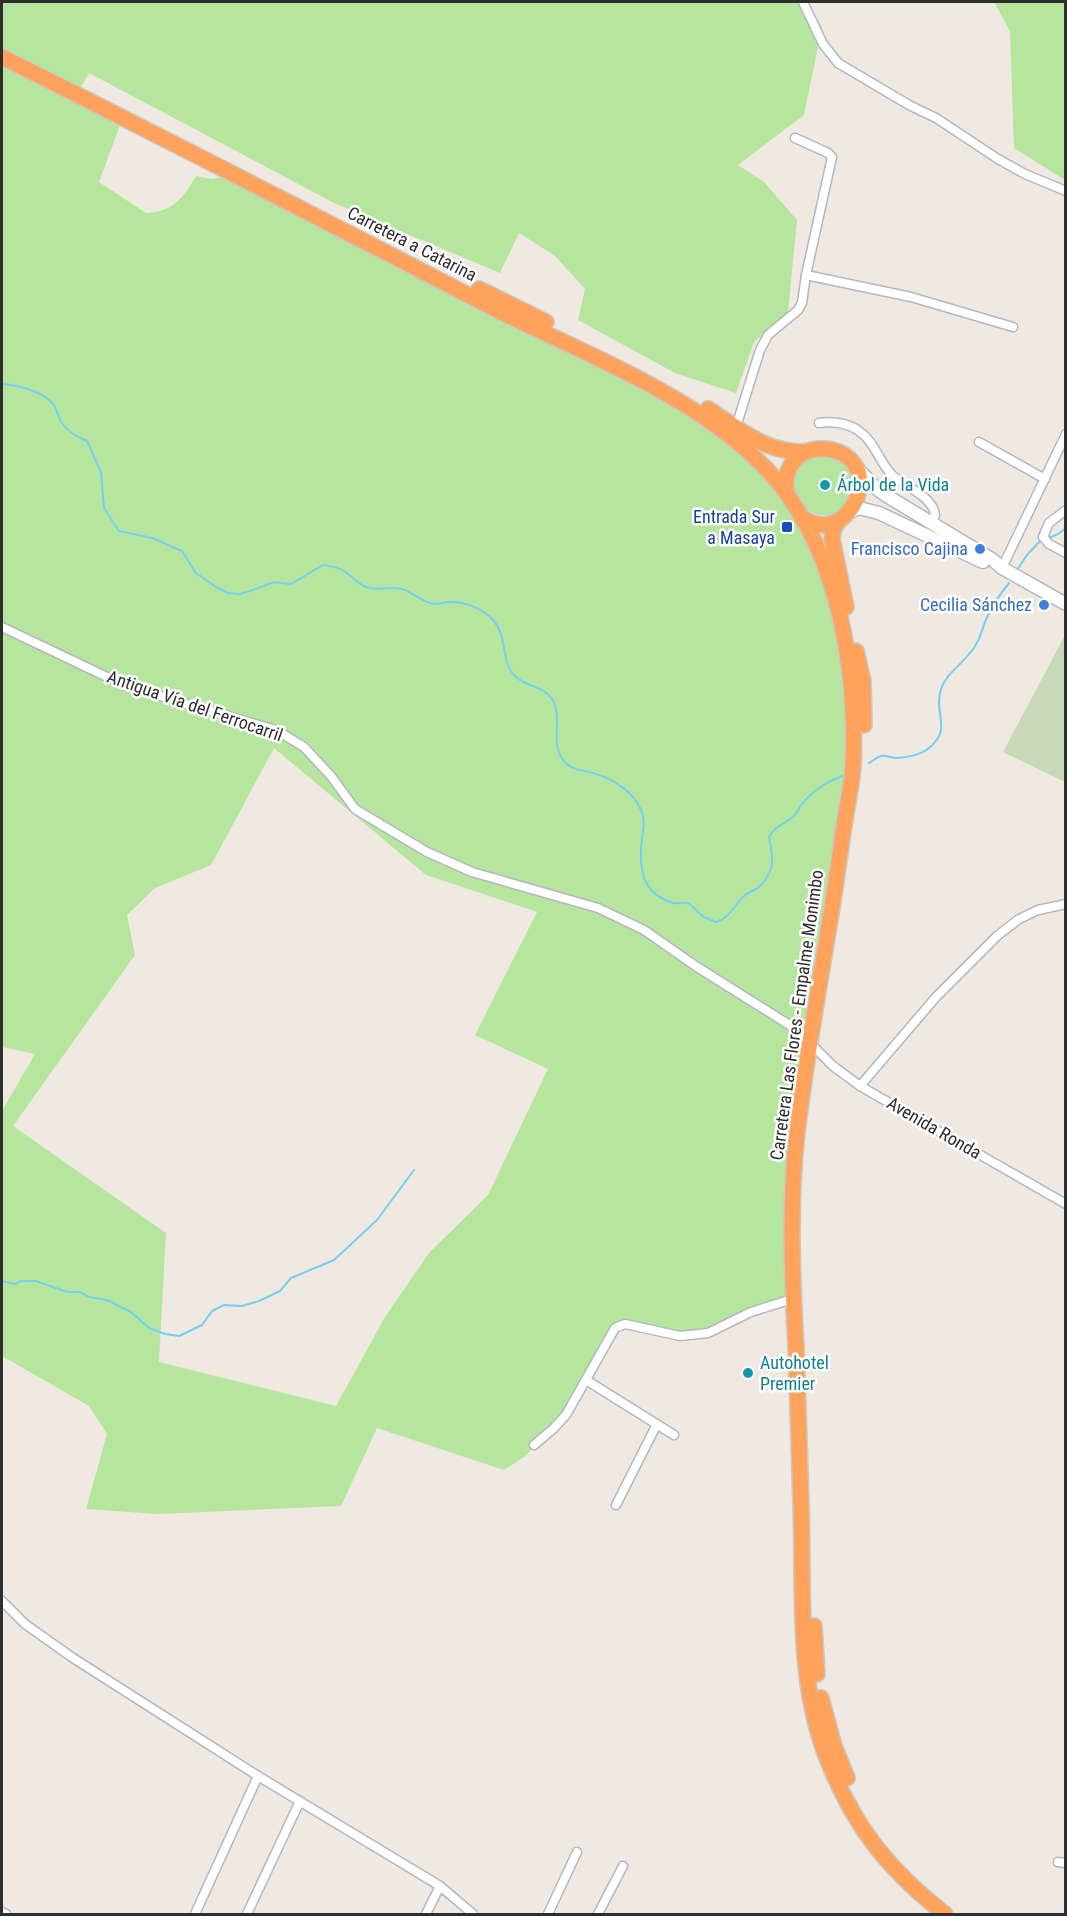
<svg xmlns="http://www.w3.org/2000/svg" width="1067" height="1916" font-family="'Roboto Condensed',sans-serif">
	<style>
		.green { fill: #b6e59e; fill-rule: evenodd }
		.cemetery { fill: #c8d9b8 }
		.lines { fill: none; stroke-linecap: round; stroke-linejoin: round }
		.stream { stroke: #75cff0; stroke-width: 2 }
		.street-casing { stroke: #b4b7c1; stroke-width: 11 }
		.secondary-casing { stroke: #b4b7c1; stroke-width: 15 }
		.highway-casing { stroke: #c9c9c9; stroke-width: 18 }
		.street { stroke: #fff; stroke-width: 8 }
		.secondary { stroke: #fff; stroke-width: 12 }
		.highway { stroke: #ffa35c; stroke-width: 15 }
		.culture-dot { fill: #0f9aa8; stroke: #fff; stroke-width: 2 }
		.transit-dot { fill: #1a4fb4; stroke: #fff; stroke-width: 2 }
		.shop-dot { fill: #3f7fe0; stroke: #fff; stroke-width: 2 }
		.labels { text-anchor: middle; stroke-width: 5; stroke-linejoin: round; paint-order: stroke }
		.street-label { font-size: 18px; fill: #2e2e2e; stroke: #fff }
		.culture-label { font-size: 18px; fill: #0d838f; stroke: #fff; text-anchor: start }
		.transit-label { font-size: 18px; fill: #164399; stroke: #fff; text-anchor: end }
		.shop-label { font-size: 18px; fill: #366cbe; stroke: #fff; text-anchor: end }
	</style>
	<rect width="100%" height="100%" fill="#efe9e1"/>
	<g class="green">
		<path d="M2 2H806L822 27 804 115 738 165 764 182 797 220 788 312 754 342 736 393 675 373 578 320 585 289 555 256 519 233 500 273 334 203 89 73 77 94 123 117 99 182 146 213C173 212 183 198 196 176L211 179 223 177 704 418 778 482 835 599 853 771 803 1092 792 1299 708 1333 680 1336 643 1327 615 1328 566 1415 524 1457 504 1470 377 1428 341 1506 158 1514 86 1509 107 1434 89 1406 2 1356V1111L35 1054 2 1047ZM274 748 426 875 537 912 475 1035 548 1069 488 1195 429 1253 385 1317 336 1406 159 1362 166 1233 13 1126 135 955 127 915 155 888 211 865Z"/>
		<polygon points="994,2 1065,2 1065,180 1014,148 1010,31"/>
		<circle cx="824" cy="485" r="30"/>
	</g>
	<polygon class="cemetery" points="1065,635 1065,782 1003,752"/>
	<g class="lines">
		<g class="stream">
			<path d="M2 384C17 385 43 391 53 404 57 409 58 416 61 422 67 431 77 437 87 441L101 472 104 508 119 531 152 538 182 551 196 573 216 587 228 593 240 594 250 591 274 582 291 584 323 565C330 566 338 567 344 571 352 576 358 584 366 587 378 591 391 586 402 589 413 592 424 604 435 604 440 604 444 602 449 602 464 601 484 609 494 621 507 636 501 661 514 675 524 687 543 685 552 699 564 718 549 741 563 760 571 771 585 770 596 774 614 779 633 792 641 810 647 822 641 837 641 850 640 876 646 895 673 903 677 904 682 902 686 903 693 904 695 910 700 914 704 918 711 920 716 922 732 916 732 907 744 896 749 891 755 891 760 886 776 871 773 856 769 837 777 824 785 824 794 816 797 813 799 807 802 804 813 790 828 781 845 775"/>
			<polyline points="1049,538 1058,534 1066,528"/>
			<polyline points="1017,570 1027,555 1041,540"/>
			<path d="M869 763C873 761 877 757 881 756 885 755 891 757 895 758 905 758 921 755 929 748 953 729 933 713 941 689 947 673 959 667 969 654 978 645 981 633 985 622 991 607 999 595 1009 583"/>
			<polyline points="2,1281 15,1284 21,1281 36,1281 67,1292 80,1292 89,1297 107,1300 131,1312 149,1328 165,1334 179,1336 202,1325 212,1311 224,1305 242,1306 259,1301 280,1291 291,1278 334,1260 377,1220 414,1170"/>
		</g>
		<defs>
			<g id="street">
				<polyline points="803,2 823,44 838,63 909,105 936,118 998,159 1025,174 1066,191"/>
				<polyline points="806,275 911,297 1013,327"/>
				<path d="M819 423C832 421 848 423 859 431 875 442 879 462 892 475 905 487 933 496 935 515L931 523"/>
				<polyline points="736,427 760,350 768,335 798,310 802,303 806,275 832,157 828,153 795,138"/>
				<polyline points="979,442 1045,479"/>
				<polyline points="1066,510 1049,523 1043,537 1049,544 1066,553"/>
				<polyline points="1002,568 1066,434"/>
				<polyline points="2,627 126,686 276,730 304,747 331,776 355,809 427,852 472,872 598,908 644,930 697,967 796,1029 833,1066 860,1086 1066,1204"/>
				<polyline points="860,1086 936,997 997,936 1019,919 1038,910 1066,904"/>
				<polyline points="586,1380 674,1435"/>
				<polyline points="534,1445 553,1429 566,1415 615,1328 625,1324 680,1336 708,1333 751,1312 792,1299"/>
				<polyline points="616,1505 657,1424"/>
				<polyline points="2,1601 25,1624 73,1658 258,1776 440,1886 473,1914"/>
				<polyline points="1058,1862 1066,1863"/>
				<polyline points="2,1912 6,1914"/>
				<polyline points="195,1914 258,1776"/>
				<polyline points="247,1914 300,1801"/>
				<polyline points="426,1914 440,1886"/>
				<polyline points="548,1914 577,1852"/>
				<polyline points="598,1914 623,1866"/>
			</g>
			<g id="secondary">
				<polyline points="857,468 877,489 887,496 993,560 1002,568 1066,604"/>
				<polyline points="848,513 859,508 879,513 983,562"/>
			</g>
			<g id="highway">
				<path d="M2 57C166 139 329 223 493 308 587 356 708 399 777 481 839 556 857 671 853 765 852 781 849 797 846 813 841 844 837 876 832 907 820 982 806 1057 797 1133 789 1204 792 1276 796 1348 798 1400 799 1452 801 1504 804 1586 796 1675 825 1753 852 1824 886 1868 945 1914"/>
				<polyline points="479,289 546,322"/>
				<path d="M708 409C740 429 763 452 804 452"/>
				<path d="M786 492C780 431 868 439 859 489 857 501 851 511 841 519 828 528 815 526 802 518"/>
				<polyline points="839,520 833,530 832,539 846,607"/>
				<polyline points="856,651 863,681 864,725"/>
				<polyline points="814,1626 817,1674"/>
				<polyline points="821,1698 834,1746 847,1778"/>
			</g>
		</defs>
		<use href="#street" class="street-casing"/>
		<use href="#secondary" class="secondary-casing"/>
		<use href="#highway" class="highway-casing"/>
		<use href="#street" class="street"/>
		<use href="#secondary" class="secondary"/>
		<use href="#highway" class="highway"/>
	</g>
	<g class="culture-dot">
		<circle cx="825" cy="485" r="6"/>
		<circle cx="748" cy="1373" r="6"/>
	</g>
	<rect class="transit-dot" x="781" y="521" width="12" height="12" rx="3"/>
	<g class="shop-dot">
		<circle cx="980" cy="549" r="6"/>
		<circle cx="1044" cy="605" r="6"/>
	</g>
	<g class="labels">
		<g class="street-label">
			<text transform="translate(412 244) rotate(27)" y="6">Carretera a Catarina</text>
			<text transform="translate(195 706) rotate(19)" y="6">Antigua Vía del Ferrocarril</text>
			<text transform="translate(797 1015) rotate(-82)" y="6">Carretera Las Flores - Empalme Monimbo</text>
			<text transform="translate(934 1128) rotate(30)" y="6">Avenida Ronda</text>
		</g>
		<g class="culture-label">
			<text x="837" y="491">Árbol de la Vida</text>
			<text x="760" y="1369">Autohotel<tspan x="760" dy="21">Premier</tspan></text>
		</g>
		<g class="transit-label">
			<text x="775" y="523">Entrada Sur<tspan x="775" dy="21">a Masaya</tspan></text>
		</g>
		<g class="shop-label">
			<text x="968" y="555">Francisco Cajina</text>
			<text x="1032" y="611">Cecilia Sánchez</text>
		</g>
	</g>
	<rect width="1067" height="1916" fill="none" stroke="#2e2e2e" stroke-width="6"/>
</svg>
